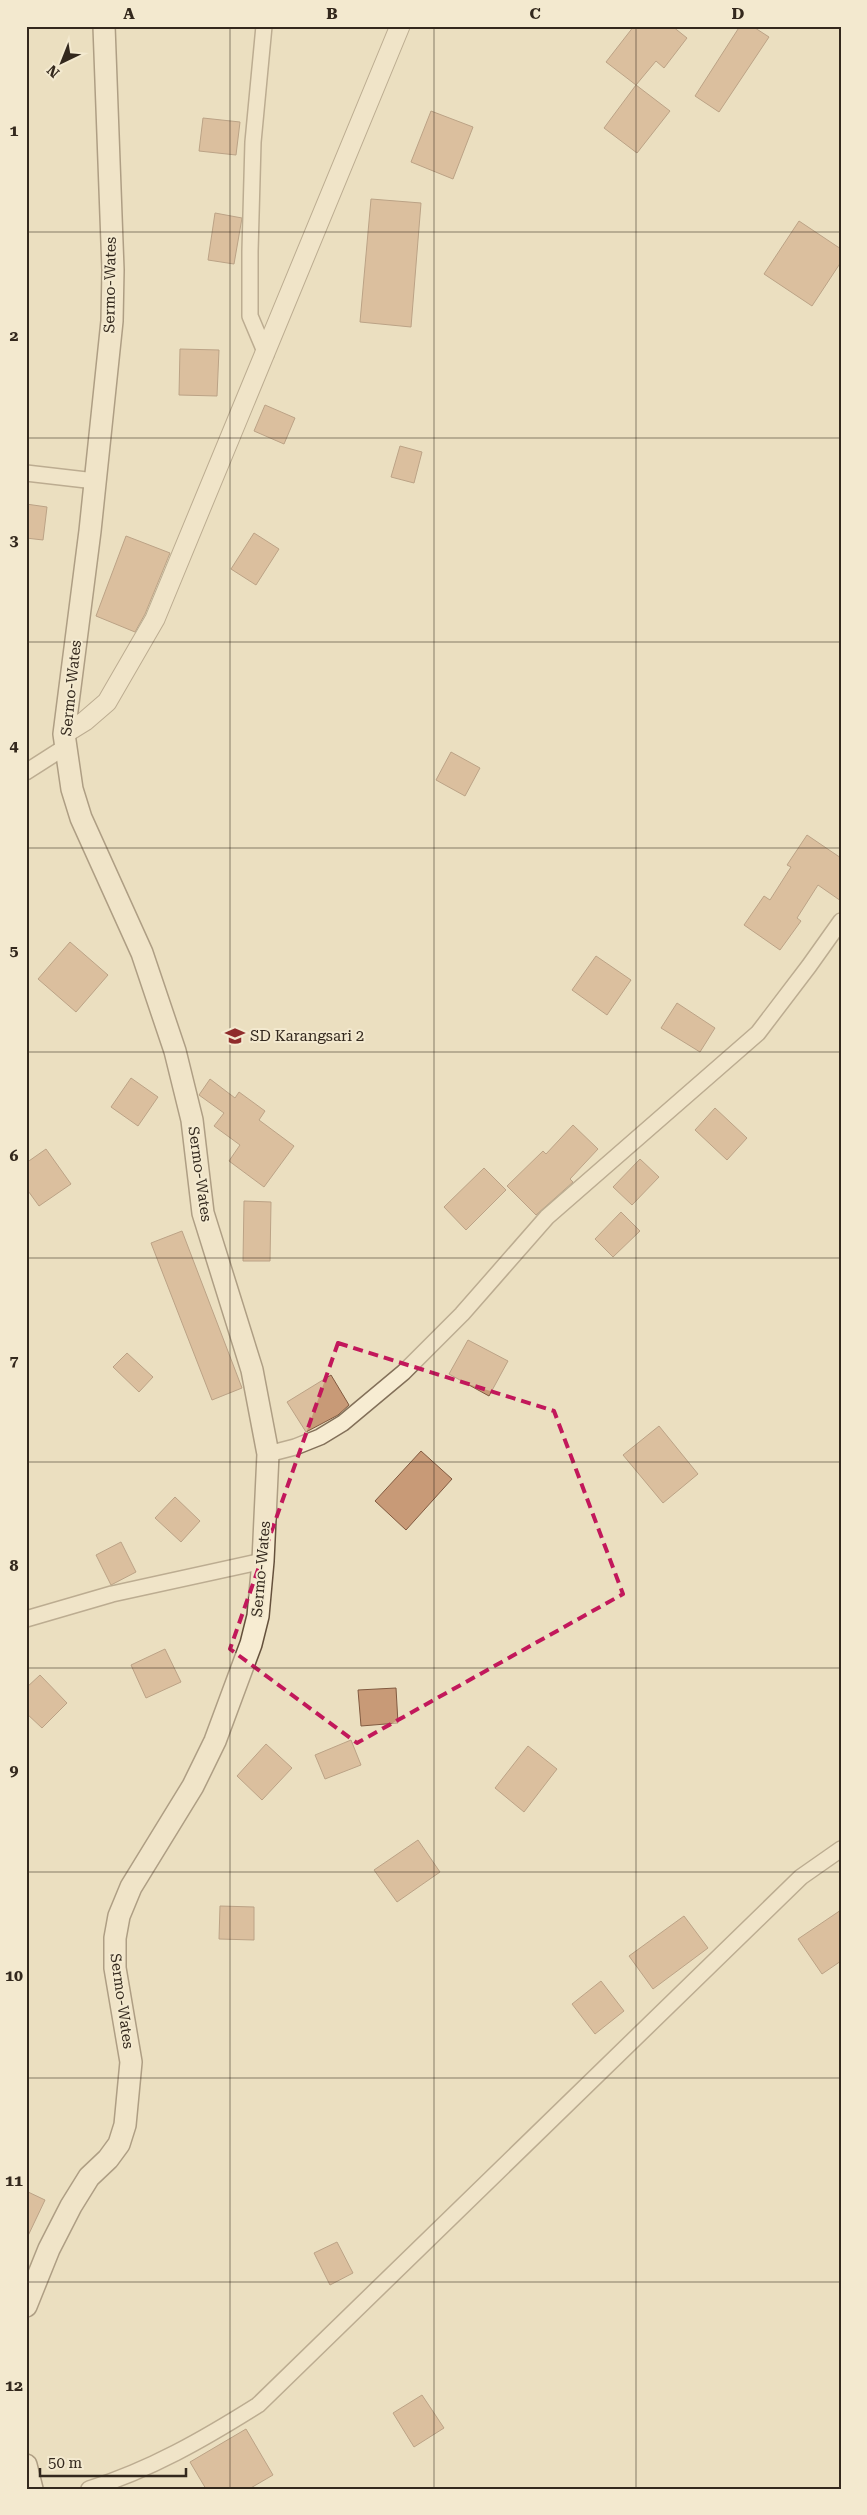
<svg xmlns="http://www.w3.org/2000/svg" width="867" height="2515" font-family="'Roboto Serif',serif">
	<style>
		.building { fill: #c89a77; stroke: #815a40 }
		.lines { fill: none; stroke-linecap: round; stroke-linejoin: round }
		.minor-casing { stroke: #837059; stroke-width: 18 }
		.tertiary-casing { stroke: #837059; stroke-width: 21 }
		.secondary-casing { stroke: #65513c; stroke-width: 24 }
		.minor { stroke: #f7ecd2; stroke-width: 15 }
		.tertiary { stroke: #f7ecd2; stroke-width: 19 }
		.secondary { stroke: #f7ecd2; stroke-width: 21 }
		.marked { fill: none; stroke: #c2185b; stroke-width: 4; stroke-dasharray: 10 6; stroke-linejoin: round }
		.grid { fill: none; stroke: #33281d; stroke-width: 1; stroke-opacity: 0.55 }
		.labels { text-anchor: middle; stroke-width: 4; stroke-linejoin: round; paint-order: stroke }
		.street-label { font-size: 15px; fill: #33281d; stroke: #f3e9cf }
		.poi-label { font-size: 15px; fill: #33281d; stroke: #f3e9cf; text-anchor: start }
		.neatline { fill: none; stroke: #33281d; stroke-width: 2 }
		.grid-label { font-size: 16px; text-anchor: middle; font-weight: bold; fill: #33281d }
	</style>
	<rect width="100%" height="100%" fill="#ebdfc0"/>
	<g class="building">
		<polygon points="634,26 672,26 687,38 664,68 656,61 636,85 606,62"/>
		<polygon points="740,26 752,26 769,37 719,112 695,96"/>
		<polygon points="636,85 670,111 637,153 604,128"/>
		<polygon points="431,111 473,127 453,179 411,162"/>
		<polygon points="203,118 240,122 236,155 199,151"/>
		<polygon points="371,199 421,203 411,327 360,322"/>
		<polygon points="215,213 242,218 234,264 208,260"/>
		<polygon points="799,221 841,249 841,262 812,306 764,274"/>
		<polygon points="180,349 219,350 217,396 179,395"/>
		<polygon points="265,405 295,418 284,444 254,431"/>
		<polygon points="400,446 422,452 414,483 391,477"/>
		<polygon points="26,504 47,507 43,540 26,538"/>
		<polygon points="254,533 279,549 256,585 231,569"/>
		<polygon points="126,536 170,553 145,614 135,632 96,616"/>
		<polygon points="451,752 480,768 465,796 436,780"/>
		<polygon points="807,835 841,858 841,901 818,885 797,918 801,921 780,950 744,925 764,896 770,900 791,867 787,865"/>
		<polygon points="70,942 108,975 76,1012 38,979"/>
		<polygon points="596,956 631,980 607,1015 572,990"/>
		<polygon points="677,1003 715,1028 700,1052 661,1028"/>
		<polygon points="131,1078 158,1097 138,1126 111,1107"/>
		<polygon points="210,1079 235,1098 239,1092 265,1111 259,1120 294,1146 264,1187 229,1161 240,1145 214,1126 224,1113 199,1095"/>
		<polygon points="715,1108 747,1138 727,1160 695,1130"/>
		<polygon points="573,1125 598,1149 570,1179 573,1182 536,1215 507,1186 543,1151 546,1154"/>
		<polygon points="46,1149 71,1184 39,1206 26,1188 26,1163"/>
		<polygon points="640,1159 659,1177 632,1205 613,1187"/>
		<polygon points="484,1168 506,1190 466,1230 444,1207"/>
		<polygon points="244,1201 271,1202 270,1261 243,1261"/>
		<polygon points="621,1212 640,1231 613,1257 595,1239"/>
		<polygon points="182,1231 242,1388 212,1400 151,1243"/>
		<polygon points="468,1340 508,1361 489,1396 449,1374"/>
		<polygon points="127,1353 153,1377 139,1392 113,1367"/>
		<polygon points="331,1375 349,1405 338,1415 306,1432 287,1402"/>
		<polygon points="659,1426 698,1474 663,1503 623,1455"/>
		<polygon points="421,1451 452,1479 406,1530 375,1501"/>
		<polygon points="175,1497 200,1521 181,1542 155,1518"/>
		<polygon points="121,1542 136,1572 111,1585 96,1555"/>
		<polygon points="165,1649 181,1682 146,1698 131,1665"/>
		<polygon points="40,1675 67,1703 42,1728 26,1713 26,1688"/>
		<polygon points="396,1688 398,1723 361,1726 358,1690"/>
		<polygon points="351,1740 361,1765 325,1779 315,1755"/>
		<polygon points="266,1744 292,1768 262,1800 237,1776"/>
		<polygon points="528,1746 557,1769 524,1812 495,1788"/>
		<polygon points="418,1840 440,1872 397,1902 374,1870"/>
		<polygon points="220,1906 254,1907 254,1940 219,1939"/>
		<polygon points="841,1910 841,1961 822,1974 798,1939"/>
		<polygon points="684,1916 708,1948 653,1989 629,1956"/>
		<polygon points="601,1981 624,2011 595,2034 572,2004"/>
		<polygon points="26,2191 45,2200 26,2240"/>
		<polygon points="337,2242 353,2273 330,2285 314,2253"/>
		<polygon points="422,2395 444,2428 414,2447 393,2413"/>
		<polygon points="246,2429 273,2475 249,2489 206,2489 190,2462"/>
	</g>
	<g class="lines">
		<defs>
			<g id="minor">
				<polyline points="264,26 253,142 250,251 250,316 266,354"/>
				<polyline points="26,473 95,481"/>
				<polyline points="26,772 65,747"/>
				<polyline points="268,1454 295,1447 320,1437 343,1423 404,1372 462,1314 547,1217 758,1033 809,966 841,921"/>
				<polyline points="26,1619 112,1594 263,1561"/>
				<path d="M89 2489C150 2470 204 2439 258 2405L801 1877 841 1849"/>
			</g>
			<polyline id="tertiary" points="64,734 85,721 107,702 155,619 400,26"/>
			<g id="secondary">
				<polyline points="26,2306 49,2249 71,2206 89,2177 108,2159 119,2144 125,2125 131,2062 115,1968 115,1938 119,1916 131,1887 193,1786 215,1741 251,1644 258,1616 263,1561 268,1454 252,1370 203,1213 192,1120 175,1051 142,953 81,818 72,789 64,734 90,531 112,321 113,270 104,26"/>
				<polyline points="26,2465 32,2489"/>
			</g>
		</defs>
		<use href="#minor" class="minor-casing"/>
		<use href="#tertiary" class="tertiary-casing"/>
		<use href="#secondary" class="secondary-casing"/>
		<use href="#minor" class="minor"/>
		<use href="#tertiary" class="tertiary"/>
		<use href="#secondary" class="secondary"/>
	</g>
	<path d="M0 0H867V2515H0ZM338 1343 554 1411 623 1594 357 1743 230 1649Z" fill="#ebdfc0" fill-opacity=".55" fill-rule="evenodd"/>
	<path class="marked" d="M338 1343 554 1411 623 1594 357 1743 230 1649Z"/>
	<path class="grid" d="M230 26V2489M434 26V2489M636 26V2489M26 232H841M26 438H841M26 642H841M26 848H841M26 1052H841M26 1258H841M26 1462H841M26 1668H841M26 1872H841M26 2078H841M26 2282H841"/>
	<defs>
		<symbol id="school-bare" viewBox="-9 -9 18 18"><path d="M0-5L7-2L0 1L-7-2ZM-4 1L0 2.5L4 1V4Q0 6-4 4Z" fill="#8f2c2c" stroke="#f3e9cf" stroke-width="2.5" paint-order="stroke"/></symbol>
	</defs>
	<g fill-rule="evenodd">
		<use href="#school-bare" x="221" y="1022" width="28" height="28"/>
	</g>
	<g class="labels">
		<g class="street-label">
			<text transform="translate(110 285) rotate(-89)" y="5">Sermo-Wates</text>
			<text transform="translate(71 688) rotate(-84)" y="5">Sermo-Wates</text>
			<text transform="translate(200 1174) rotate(82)" y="5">Sermo-Wates</text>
			<text transform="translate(261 1569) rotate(-85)" y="5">Sermo-Wates</text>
			<text transform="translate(122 2001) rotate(82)" y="5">Sermo-Wates</text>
		</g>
		<g class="poi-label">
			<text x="250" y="1041">SD Karangsari 2</text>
		</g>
	</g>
	<rect width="867" height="2515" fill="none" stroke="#f3e9cf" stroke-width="55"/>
	<g transform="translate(62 62) rotate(223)" stroke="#f3e9cf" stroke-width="4" paint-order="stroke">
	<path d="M0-4L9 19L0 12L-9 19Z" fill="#33281d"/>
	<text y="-8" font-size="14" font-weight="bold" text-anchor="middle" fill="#33281d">N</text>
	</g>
	<path d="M40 2468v8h146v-8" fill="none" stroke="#33281d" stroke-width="2.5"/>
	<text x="48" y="2468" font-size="15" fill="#33281d" stroke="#f3e9cf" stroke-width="4" paint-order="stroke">50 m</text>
	<rect x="28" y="28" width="812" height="2460" class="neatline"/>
	<g class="grid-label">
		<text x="129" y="19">A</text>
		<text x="332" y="19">B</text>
		<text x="535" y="19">C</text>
		<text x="738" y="19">D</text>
		<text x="14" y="136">1</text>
		<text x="14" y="341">2</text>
		<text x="14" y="546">3</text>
		<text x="14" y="751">4</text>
		<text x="14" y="956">5</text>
		<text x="14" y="1161">6</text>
		<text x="14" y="1366">7</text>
		<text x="14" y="1571">8</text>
		<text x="14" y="1776">9</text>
		<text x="14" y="1981">10</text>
		<text x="14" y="2186">11</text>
		<text x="14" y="2391">12</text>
	</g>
</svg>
